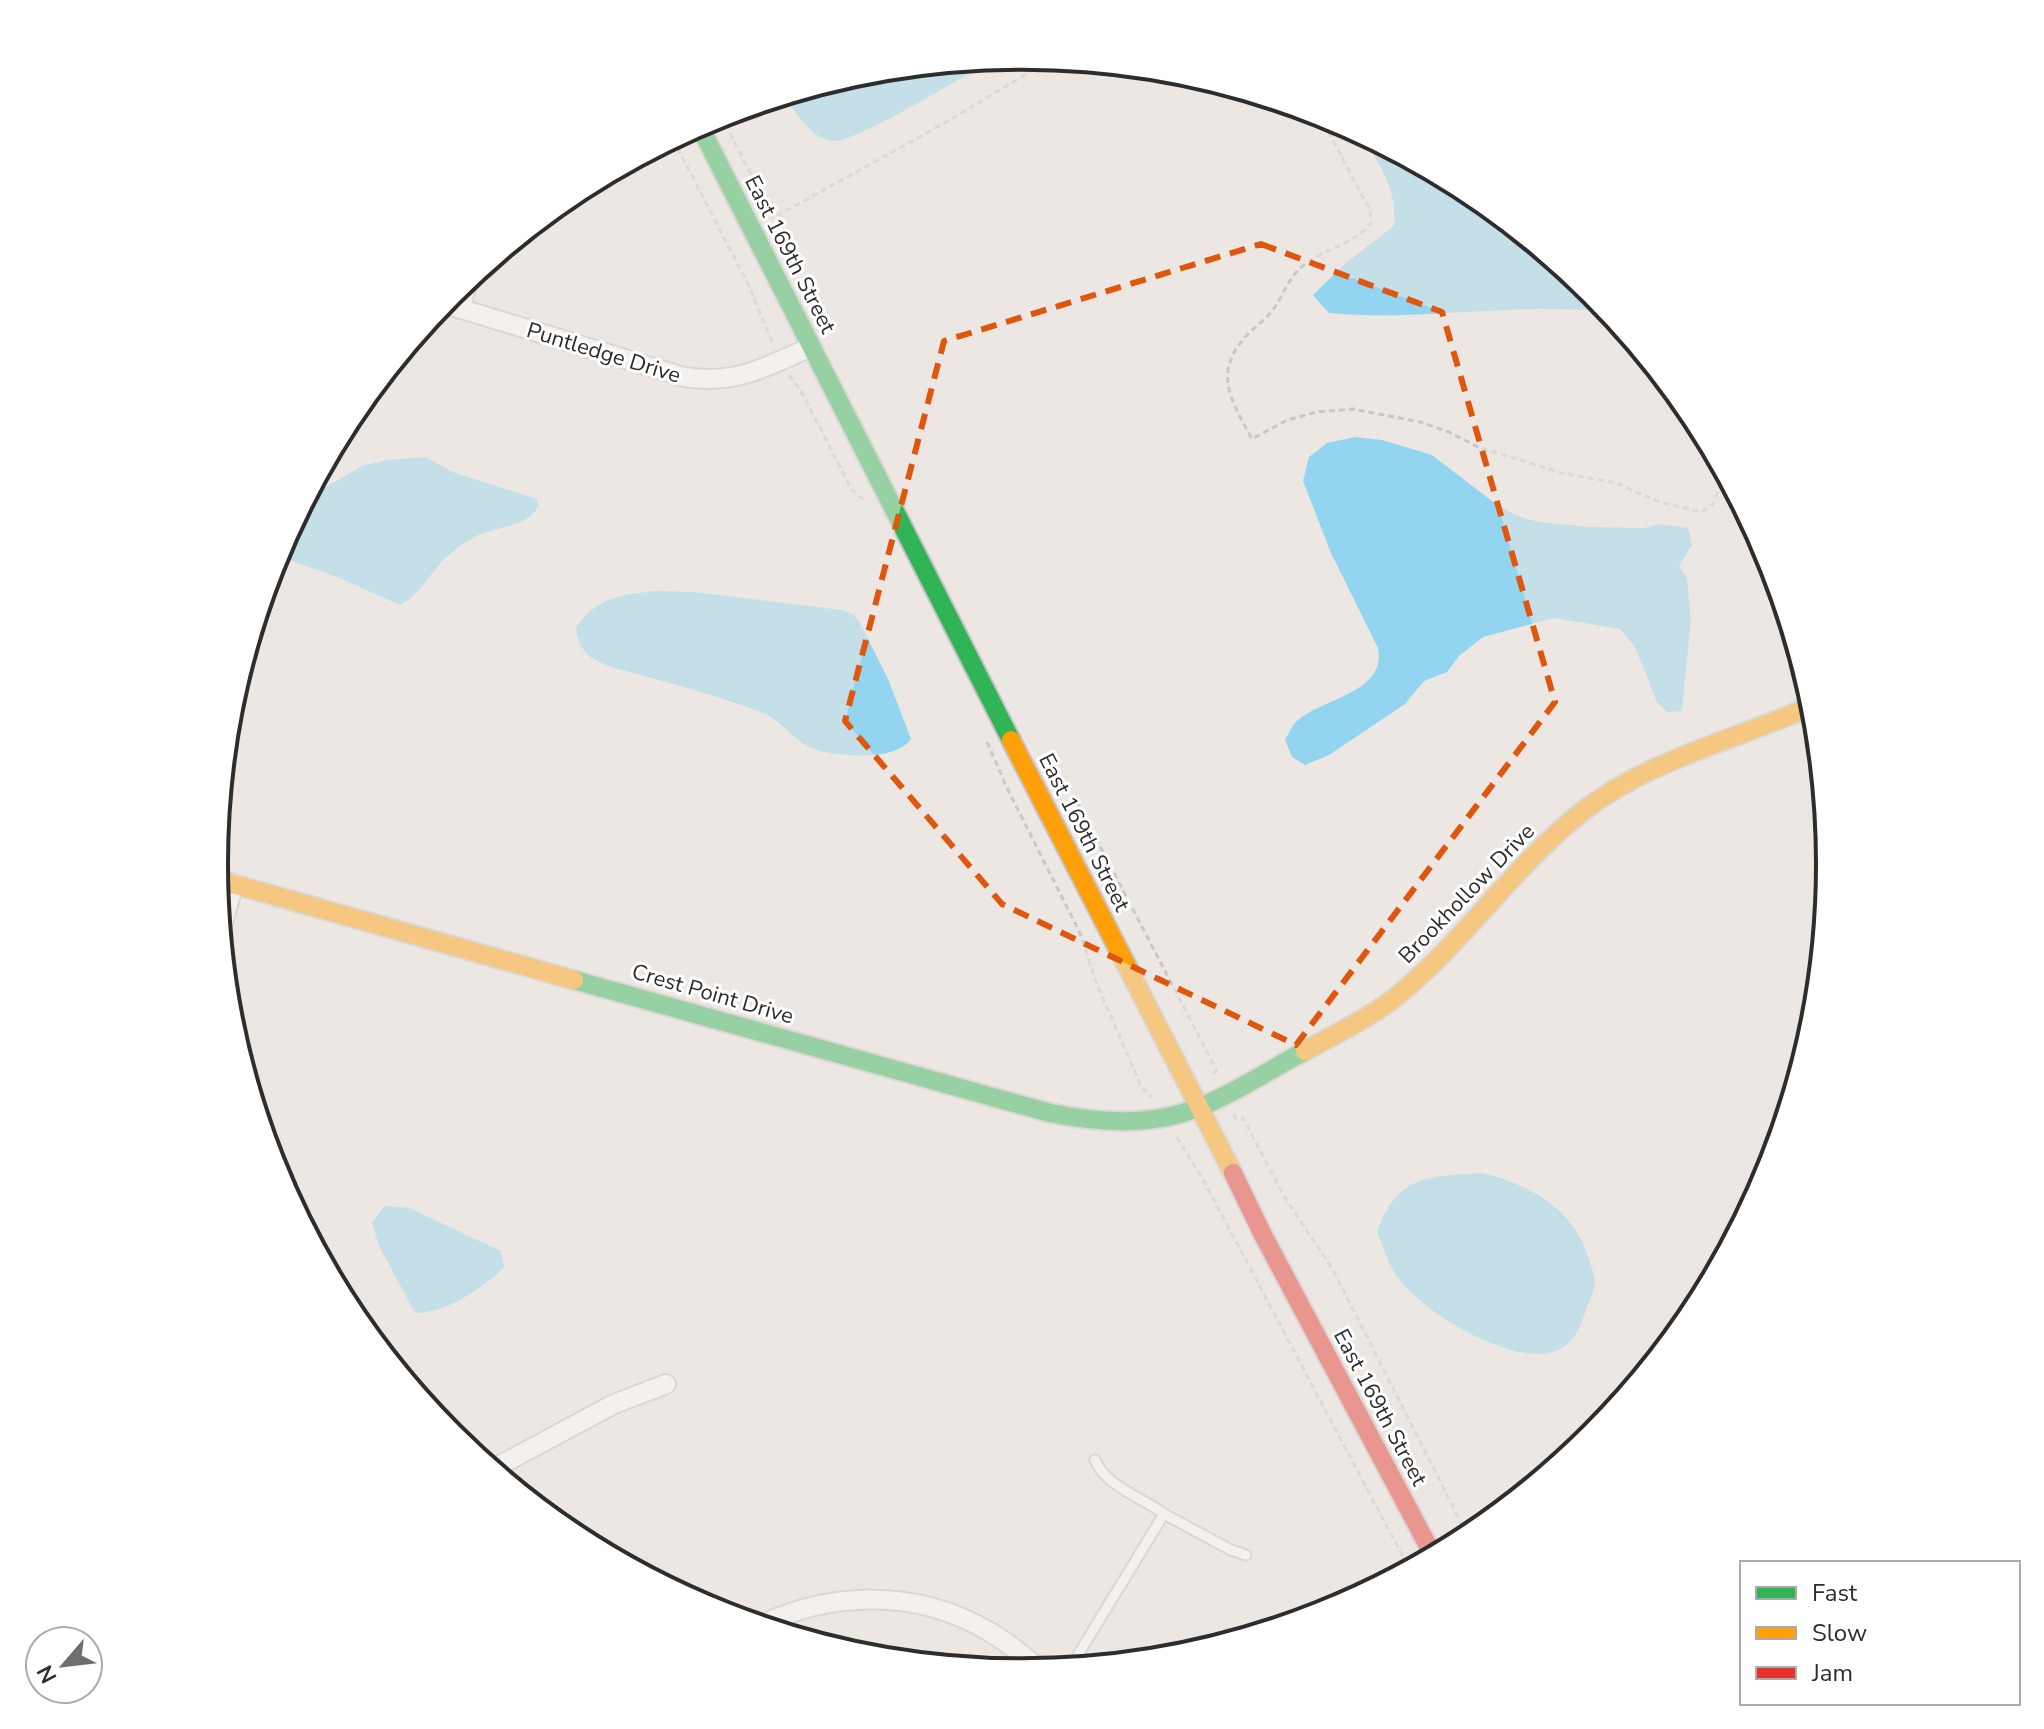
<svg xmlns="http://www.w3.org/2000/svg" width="2044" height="1729" font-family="'Nunito Sans',sans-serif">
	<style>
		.water { fill: #93d5f0 }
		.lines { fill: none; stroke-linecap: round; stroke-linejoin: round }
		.lane-casing { stroke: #c5c3c3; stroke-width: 13 }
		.street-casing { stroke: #c5c3c3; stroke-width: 22 }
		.fast-casing { stroke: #c5c3c3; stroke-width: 22 }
		.slow-casing { stroke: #c5c3c3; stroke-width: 22 }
		.jam-casing { stroke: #c5c3c3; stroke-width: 22 }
		.path { stroke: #c8c8c8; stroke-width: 3; stroke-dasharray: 6 4; stroke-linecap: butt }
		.lane { stroke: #fcfbfb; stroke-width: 9 }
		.street { stroke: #fcfbfb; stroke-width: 18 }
		.fast { stroke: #30b455; stroke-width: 18 }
		.slow { stroke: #ff9f0a; stroke-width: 18 }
		.jam { stroke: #e5322d; stroke-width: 18 }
		.marked { fill: none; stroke: #df570e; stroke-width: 6; stroke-dasharray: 16 10; stroke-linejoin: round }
		.labels { text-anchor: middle; stroke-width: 6; stroke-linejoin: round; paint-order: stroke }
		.street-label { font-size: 22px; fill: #2d2d2d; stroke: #fff }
		.rim { fill: none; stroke: #2d2d2d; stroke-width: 4 }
	</style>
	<rect width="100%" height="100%" fill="#ece7e2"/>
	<g class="water">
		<path d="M994 59C967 74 858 142 833 141 812 140 795 112 785 96L865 71Z"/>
		<path d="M1362 134 1472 193 1594 293 1608 310C1575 310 1541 308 1509 310 1449 312 1389 319 1329 313L1313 295 1347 262 1394 226C1398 189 1379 166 1362 134Z"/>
		<path d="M1355 437 1382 440 1432 455 1492 501 1515 515 1539 522 1590 527 1644 528 1658 524 1688 528 1692 545 1679 566 1687 578 1691 619 1682 711 1667 712 1657 702 1635 647 1620 629 1554 618 1483 637 1459 656 1447 672 1424 681 1405 704 1329 755 1305 765 1292 757 1285 740C1288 735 1291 727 1295 723 1320 698 1387 694 1378 648L1331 553 1303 481 1309 457 1327 443Z"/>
		<path d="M425 457 455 473 537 499 539 505C529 528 493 526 473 538 462 544 447 555 439 565 426 580 418 596 400 605L337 577 275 555 304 500 362 466 387 460Z"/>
		<path d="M655 591 694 592 842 610 854 615 861 625 888 679 911 739C895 761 848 756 824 752 797 747 786 723 763 713 724 698 684 687 645 676 627 671 608 668 592 658 581 650 577 640 576 627 598 597 620 595 655 591Z"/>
		<path d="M1482 1173C1530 1184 1575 1210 1589 1260 1591 1267 1596 1277 1595 1284 1594 1291 1590 1300 1587 1307 1582 1322 1577 1339 1562 1348 1520 1374 1415 1309 1394 1272 1387 1260 1383 1245 1377 1232 1398 1174 1427 1177 1482 1173Z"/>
		<path d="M384 1206 409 1208 501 1251 504 1267C482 1289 446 1313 415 1313L380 1248 372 1223Z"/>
	</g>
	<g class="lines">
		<defs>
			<g id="lane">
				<polyline points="1164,1514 1231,1550 1246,1555"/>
				<path d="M1070 1668 1164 1514C1142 1497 1106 1487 1095 1460"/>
			</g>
			<g id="street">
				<path d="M442 303 684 377C737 385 765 367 811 347"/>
				<polyline points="460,309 469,277"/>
				<polyline points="220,933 234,884"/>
				<polyline points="491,1470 614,1404 666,1384"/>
				<path d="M759 1626C832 1591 917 1589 988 1631 1008 1642 1025 1657 1042 1671"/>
			</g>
			<g id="fast">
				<polyline points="699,125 1011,740"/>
				<path d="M574 980 1050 1113C1100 1123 1154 1127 1202 1106 1237 1092 1271 1069 1305 1051"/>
			</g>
			<g id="slow">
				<polyline points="1011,740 1233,1173"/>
				<polyline points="215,879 574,980"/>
				<path d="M1305 1051C1339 1032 1374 1016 1403 991 1468 936 1516 864 1583 811 1650 759 1738 739 1814 705"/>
			</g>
			<polyline id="jam" points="1233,1173 1262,1233 1434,1557"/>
		</defs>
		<use href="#lane" class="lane-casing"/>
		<use href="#street" class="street-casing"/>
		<use href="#fast" class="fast-casing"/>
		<use href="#slow" class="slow-casing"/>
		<use href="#jam" class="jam-casing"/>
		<g class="path">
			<path d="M1319 114 1370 210 1371 223C1357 242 1327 249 1308 262 1288 275 1285 294 1272 311 1265 320 1257 325 1249 333 1211 372 1231 400 1252 439L1287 420 1317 412 1353 409 1420 422 1449 432 1478 447 1562 473 1616 483 1659 502 1701 512 1713 504 1725 473"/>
			<polyline points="721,115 773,218 941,125 1052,59"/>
			<polyline points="673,139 749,286 773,344"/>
			<polyline points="789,375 801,391 852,490 865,501"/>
			<polyline points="987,742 1007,788 1080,933 1096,982 1141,1086 1151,1097"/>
			<polyline points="1077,802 1216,1069 1214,1074"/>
			<polyline points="1234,1114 1235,1118 1243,1118 1285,1198 1332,1268 1469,1538"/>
			<polyline points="1177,1137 1205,1183 1410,1570"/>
		</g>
		<use href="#lane" class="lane"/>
		<use href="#street" class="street"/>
		<use href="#fast" class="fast"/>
		<use href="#slow" class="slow"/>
		<use href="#jam" class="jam"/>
	</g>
	<path d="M0 0H2044V1729H0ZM1261 244 1442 312 1555 702 1296 1045 1002 904 845 721 944 341Z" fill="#ece7e2" fill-opacity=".55" fill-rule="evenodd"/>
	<path class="marked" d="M1261 244 1442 312 1555 702 1296 1045 1002 904 845 721 944 341Z"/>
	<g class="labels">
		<g class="street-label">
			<text transform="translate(791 254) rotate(63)" y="8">East 169th Street</text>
			<text transform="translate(604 352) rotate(17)" y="8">Puntledge Drive</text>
			<text transform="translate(1085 832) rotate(63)" y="8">East 169th Street</text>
			<text transform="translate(1466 893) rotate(-46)" y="8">Brookhollow Drive</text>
			<text transform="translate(713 993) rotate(16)" y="8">Crest Point Drive</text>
			<text transform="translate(1381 1407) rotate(62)" y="8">East 169th Street</text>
		</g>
	</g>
	<path d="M0 0H2044V1729H0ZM228 864a794 794 0 1 1 1588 0a794 794 0 1 1-1588 0Z" fill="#fff" fill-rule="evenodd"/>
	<path class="rim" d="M228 864a794 794 0 1 1 1588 0a794 794 0 1 1-1588 0Z"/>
	<rect x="1740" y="1561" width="280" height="144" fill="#ffffff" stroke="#ababab" stroke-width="2"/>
	<rect x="1756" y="1587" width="40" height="12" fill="#30b455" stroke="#ababab" stroke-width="2"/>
	<text x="1812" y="1601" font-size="24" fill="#2d2d2d">Fast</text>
	<rect x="1756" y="1627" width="40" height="12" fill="#ff9f0a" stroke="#ababab" stroke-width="2"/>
	<text x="1812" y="1641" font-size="24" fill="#2d2d2d">Slow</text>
	<rect x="1756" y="1667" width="40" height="12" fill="#e5322d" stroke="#ababab" stroke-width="2"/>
	<text x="1812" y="1681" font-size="24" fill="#2d2d2d">Jam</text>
	<g transform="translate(64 1665) rotate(242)"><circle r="38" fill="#ffffff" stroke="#ababab" stroke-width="2"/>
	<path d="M0-6L14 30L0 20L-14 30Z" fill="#706e6c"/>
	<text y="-12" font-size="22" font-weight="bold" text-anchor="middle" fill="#2d2d2d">N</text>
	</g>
</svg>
